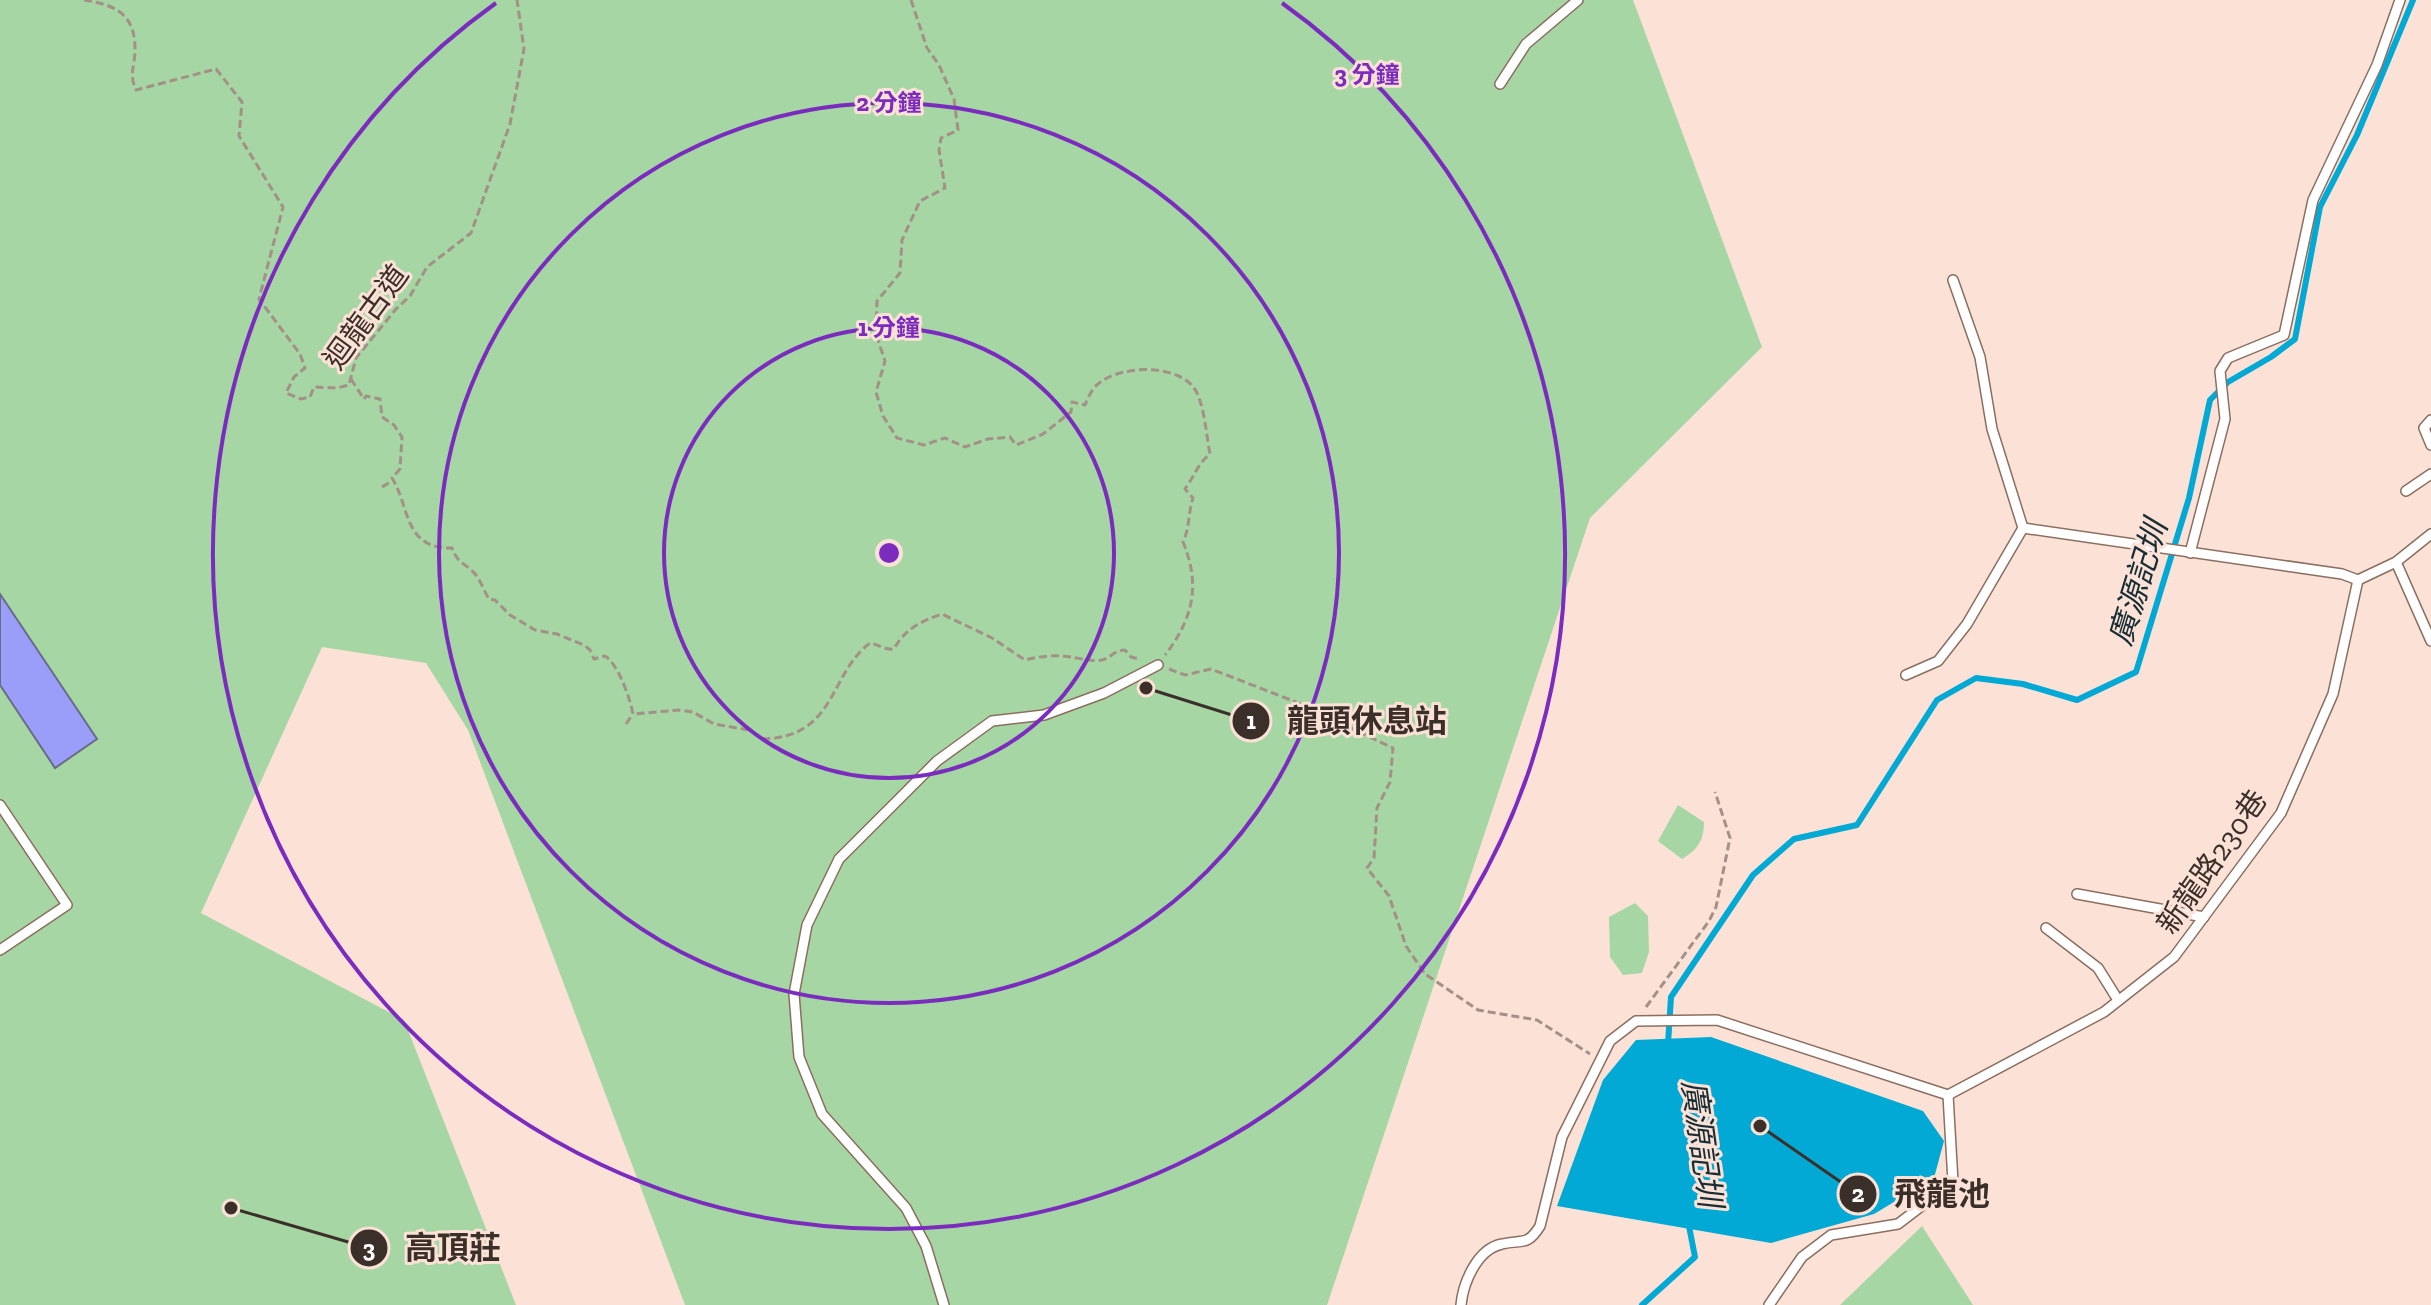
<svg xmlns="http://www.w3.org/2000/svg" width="2431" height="1305" font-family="'Zilla Slab','Noto Sans TC',serif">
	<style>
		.green { fill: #a6d6a3 }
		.water { fill: #01a9d4 }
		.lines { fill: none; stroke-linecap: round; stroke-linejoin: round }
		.stream { stroke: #01a9d4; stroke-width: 6 }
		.building { fill: #9b9ef8; stroke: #696c86; stroke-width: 2 }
		.service-casing { stroke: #8a6e60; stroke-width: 12 }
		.path { stroke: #a39087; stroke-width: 3; stroke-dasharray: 8 4; stroke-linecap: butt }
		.service { stroke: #fff; stroke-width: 9 }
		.ring { fill: none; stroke: #7b2cbf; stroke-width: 4 }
		.labels { text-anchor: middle; stroke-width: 6; stroke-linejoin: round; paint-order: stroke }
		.street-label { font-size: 30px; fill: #3b2f29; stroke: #fce2d6 }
		.water-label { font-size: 32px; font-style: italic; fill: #182e36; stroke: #fce2d6 }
		.centre { fill: #7b2cbf; stroke: #fce2d6; stroke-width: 4 }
		.ring-label { font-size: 24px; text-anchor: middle; font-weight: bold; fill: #7b2cbf; stroke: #fce2d6; stroke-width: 6; stroke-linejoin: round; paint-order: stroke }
		.leader { fill: none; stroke: #3b2f29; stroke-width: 3 }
		.callout-dot { fill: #3b2f29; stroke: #fce2d6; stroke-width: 3 }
		.mark-label { font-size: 24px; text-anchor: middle; font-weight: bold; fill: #fff }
		.callout-label { font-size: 32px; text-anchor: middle; font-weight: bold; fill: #3b2f29; stroke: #fce2d6; stroke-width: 6; stroke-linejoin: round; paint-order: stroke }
	</style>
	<rect width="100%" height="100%" fill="#fce2d6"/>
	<g class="green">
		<polygon points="0,0 1633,0 1762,347 1590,518 1327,1305 685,1305 468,730 426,663 322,647 201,913 404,1020 516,1305 0,1305"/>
		<path d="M1678 805 1704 822C1704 841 1697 850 1682 859L1658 841Z"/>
		<polygon points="1635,903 1648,916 1649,952 1642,973 1623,975 1610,957 1609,917"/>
		<polygon points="1922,1226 1973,1305 1840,1305"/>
	</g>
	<polygon class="water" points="1711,1037 1923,1111 1944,1141 1934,1178 1874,1214 1771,1243 1557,1206 1603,1080 1636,1040"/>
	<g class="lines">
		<g class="stream">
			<polyline points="1668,1044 1671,997 1753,875 1794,839 1857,825 1937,700 1976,678 2023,684 2077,700 2136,672 2189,498 2210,400 2228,382 2271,357 2295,339 2320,207 2357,135 2413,0"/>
			<polyline points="1642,1305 1695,1257 1688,1221"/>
		</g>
	</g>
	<polygon class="building" points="0,594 97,739 55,768 0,685"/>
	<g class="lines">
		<defs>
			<g id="service">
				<polyline points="1500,84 1526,44 1578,0"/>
				<polyline points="2431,420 2424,428 2431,445"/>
				<polyline points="2406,491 2431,474"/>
				<polyline points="2023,528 2342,574 2358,580"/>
				<polyline points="2190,553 2225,419 2220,371 2228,358 2284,335 2313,200 2377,65 2400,0"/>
				<polyline points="2396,562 2431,641"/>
				<polyline points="2358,580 2396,562 2431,534"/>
				<polyline points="1906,675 1938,661 1967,624 2023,528 1992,429 1980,357 1953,280"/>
				<polyline points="0,805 67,905 0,950"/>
				<polyline points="2077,894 2204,917"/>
				<polyline points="2046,928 2098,968 2118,1000"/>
				<polyline points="944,1305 926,1246 906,1208 822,1114 799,1057 794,994 807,925 839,859 937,761 992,721 1044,715 1104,693 1158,665"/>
				<path d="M1461 1305C1463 1283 1477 1249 1502 1244 1522 1239 1527 1247 1540 1226L1562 1137 1610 1041 1636 1021 1717 1020 1948 1095 2104 1012 2174 957 2281 813 2333 694 2358 580"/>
				<polyline points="1769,1305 1802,1257 1831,1235 1898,1224 1953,1182 1948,1095"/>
			</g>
		</defs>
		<use href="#service" class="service-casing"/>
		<g class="path">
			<path d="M84 0C117 5 136 15 135 52 134 69 129 74 136 90L216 69 242 102 239 136 283 207 259 299 300 354 305 368 294 377 286 393 301 399 310 397 314 387 337 388 349 385 356 358 396 309 410 296 427 267 471 233 510 124 524 49 517 0"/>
			<path d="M911 0 927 48 939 65 954 99 958 130 941 138 939 150 945 188 920 201 902 240 900 273 877 301 876 334 885 361 876 392 883 416 897 438 924 445 945 438 965 447 988 439 1010 437 1016 445 1043 434 1071 412 1072 402 1085 405C1087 400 1090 393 1094 388 1114 364 1180 362 1196 391 1205 409 1206 434 1210 454 1198 463 1194 477 1185 489L1193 498C1188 513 1190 527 1183 542 1201 585 1193 619 1165 655"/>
			<path d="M351 379 364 399 366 396 380 399 382 417 394 425 402 437 400 469 392 478C410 506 403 549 452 548 459 566 465 562 475 574 481 581 484 591 489 599L495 600 510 615 535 630 557 634 584 645 590 650 594 659 605 656C618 664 630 698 633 714L679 710 693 712 714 724 749 730 764 739C837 736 828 675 870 643 879 645 885 650 894 649 905 629 921 621 942 614L992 638 1025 660C1037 657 1050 655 1063 656 1076 657 1089 662 1102 660 1111 658 1114 650 1125 650L1131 657 1139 659"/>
			<polyline points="382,487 392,481"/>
			<polyline points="1169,669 1185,675 1211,669 1296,702 1393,748 1390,782 1377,808 1374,858 1367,868 1389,896 1406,946 1425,974 1478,1010 1537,1020 1590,1054"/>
			<polyline points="626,724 633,714"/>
			<polyline points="1646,1007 1709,921 1716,907 1730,838 1715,792"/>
		</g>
		<use href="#service" class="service"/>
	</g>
	<g class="ring">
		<circle cx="889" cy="553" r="225"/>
		<circle cx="889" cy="553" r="450"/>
		<path d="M1282 3A676 676 0 1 1 496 3"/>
	</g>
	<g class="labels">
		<g class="street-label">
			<text transform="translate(366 317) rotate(-54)" y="10">迴龍古道</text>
			<text transform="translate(2212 862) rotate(-55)" y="10">新龍路230巷</text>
		</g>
		<g class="water-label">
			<text transform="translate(2138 583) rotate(-73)" y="11">廣源記圳</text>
			<text transform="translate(1702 1143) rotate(82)" y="11">廣源記圳</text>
		</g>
	</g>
	<circle cx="889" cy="553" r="12" class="centre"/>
	<g class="ring-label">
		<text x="1367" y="83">3 分鐘</text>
		<text x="889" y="111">2 分鐘</text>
		<text x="889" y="336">1 分鐘</text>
	</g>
	<path class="leader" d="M1146 688L1251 721M1760 1126L1858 1194M231 1208L369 1248"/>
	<g class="callout-dot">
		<circle cx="1146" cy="688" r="8"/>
		<circle cx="1760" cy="1126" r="8"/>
		<circle cx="231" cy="1208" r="8"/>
		<circle cx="1251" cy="721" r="20"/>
		<circle cx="1858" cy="1194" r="20"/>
		<circle cx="369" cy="1248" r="20"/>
	</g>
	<g class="mark-label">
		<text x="1251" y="729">1</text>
		<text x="1858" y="1202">2</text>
		<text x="369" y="1257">3</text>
	</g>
	<g class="callout-label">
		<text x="1367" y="732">龍頭休息站</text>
		<text x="1942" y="1205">飛龍池</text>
		<text x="453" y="1259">高頂莊</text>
	</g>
</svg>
